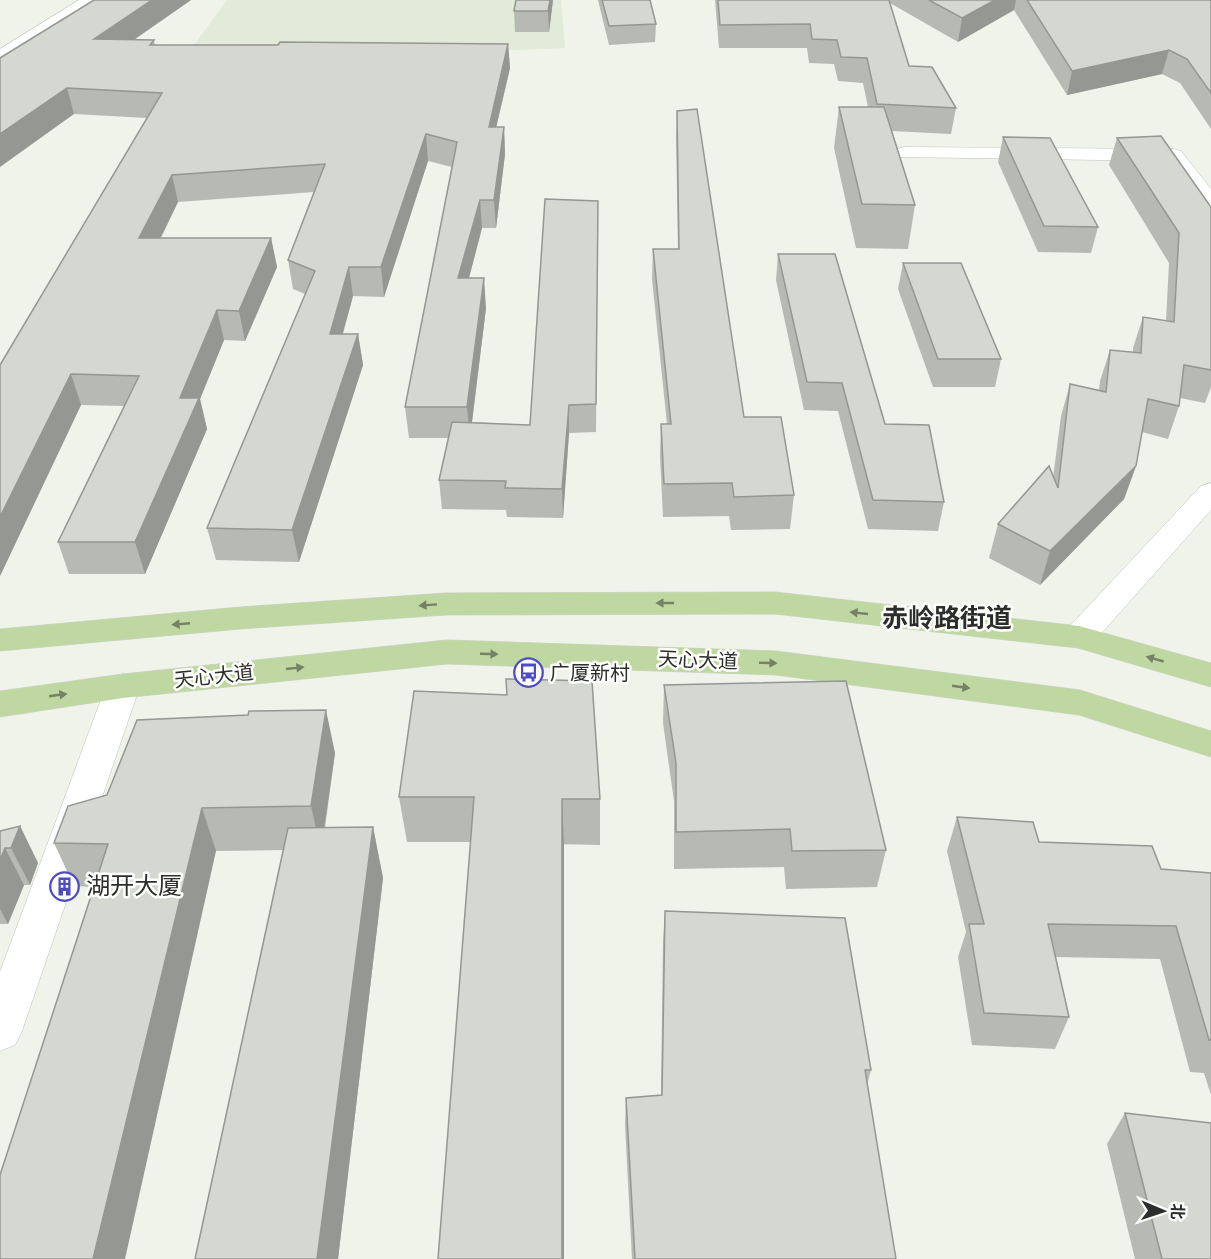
<svg xmlns="http://www.w3.org/2000/svg" width="1211" height="1259" font-family="Inter,'Noto Sans SC',sans-serif">
	<style>
		.built { fill: #e2eada }
		.lines { fill: none; stroke-linecap: round; stroke-linejoin: round }
		.minor-casing { stroke: #bec2ba; stroke-width: 1 }
		.primary-casing { stroke: #d1d1d0; stroke-width: 1 }
		.minor { fill: #fff; fill-rule: evenodd }
		.primary { fill: #bfd7a0; fill-rule: evenodd }
		.wall { fill: #b6bab3 }
		.shaded-wall { fill: #949792 }
		.building { fill: #d4d8d0; stroke: #949792; stroke-width: 1.5 }
		.oneway { fill: #768266 }
		.labels { text-anchor: middle; stroke-width: 5; stroke-linejoin: round; paint-order: stroke }
		.street-label { font-size: 20px; fill: #2c2e2b; stroke: #fefffd }
		.poi-label { font-size: 20px; fill: #2c2e2b; stroke: #fefffd; text-anchor: start }
		.near-poi-label { font-size: 24px; fill: #2c2e2b; stroke: #fefffd; text-anchor: start }
		.district-label { font-size: 26px; font-weight: bold; fill: #2c2e2b; stroke: #fefffd }
	</style>
	<rect width="100%" height="100%" fill="#eff3ea"/>
	<polygon class="built" points="227,0 561,0 565,48 181,63"/>
	<g class="lines">
		<defs>
			<g id="minor">
				<polygon points="79,0 98,0 0,62 0,49"/>
				<polygon points="904,147 1174,149 1181,151 1211,189 1211,210 1203,209 1168,161 897,157 894,153 897,149"/>
				<polygon points="1211,483 1211,510 1091,645 1079,648 1067,645 1062,637 1067,629 1201,486"/>
				<polygon points="123,674 135,677 140,686 22,1031 15,1045 0,1051 0,972 106,686 111,677"/>
			</g>
			<g id="primary">
				<polygon points="775,592 1079,626 1211,663 1211,687 1078,648 775,614 446,615 240,629 0,651 0,629 240,607 446,593"/>
				<polygon points="447,640 776,651 1080,690 1211,731 1211,757 1079,715 776,675 447,664 123,698 0,717 0,691 123,674"/>
			</g>
		</defs>
		<use href="#minor" class="minor-casing"/>
		<use href="#primary" class="primary-casing"/>
		<use href="#minor" class="minor"/>
		<use href="#primary" class="primary"/>
	</g>
	<g class="wall">
		<polygon points="191,0 134,40 154,40 155,45 508,44 510,68 496,127 504,127 505,154 496,228 482,228 469,278 486,308 472,422 530,425 598,201 596,432 569,433 563,518 507,517 506,510 442,509 439,480 448,438 409,438 405,407 452,167 428,161 384,297 353,296 343,334 358,334 363,365 299,562 216,560 207,528 305,294 293,289 288,260 314,192 178,202 161,238 271,238 277,267 245,341 224,340 200,399 207,429 145,574 69,574 58,542 124,406 81,405 0,576 147,118 74,114 0,58"/>
		<polygon points="516,0 553,0 549,32 515,32 514,11"/>
		<polygon points="598,0 650,0 656,24 655,42 609,45"/>
		<polygon points="715,0 1211,0 1211,129 1209,126 1180,83 1162,74 1067,95 1014,10 958,42 890,3 909,66 956,108 951,134 892,131 915,205 908,249 856,248 834,148 839,107 868,107 863,83 838,81 834,64 809,63 807,48 719,48"/>
		<polygon points="677,111 744,417 794,495 790,529 731,530 729,516 663,517 660,456 661,424 667,424 652,279 653,249 678,249 676,138"/>
		<polygon points="1003,137 1098,227 1091,253 1038,252 998,162"/>
		<polygon points="1117,138 1211,207 1211,387 1205,403 1180,398 1179,406 1168,439 1142,432 1136,466 1124,499 1040,585 989,558 998,524 1053,478 1061,416 1070,384 1099,390 1100,381 1110,350 1133,352 1133,348 1143,317 1166,321 1169,263 1109,165"/>
		<polygon points="778,254 885,424 944,502 938,531 868,529 838,411 804,410 776,280"/>
		<polygon points="903,263 1001,359 995,387 933,387 898,289"/>
		<polygon points="664,685 886,850 877,887 786,889 784,867 674,869 674,801 663,723"/>
		<polygon points="507,695 600,799 600,845 470,842 407,842 399,797"/>
		<polygon points="335,753 325,828 373,827 383,878 338,1259 195,1259 283,850 216,851 94,887 74,886 54,843"/>
		<polygon points="957,817 1039,842 1161,869 1211,873 1211,1095 1204,1073 1190,1072 1160,959 1056,957 1069,1017 1055,1049 972,1045 958,957 966,932 947,851"/>
		<polygon points="20,826 38,863 30,885 24,885 8,924 0,924 0,831"/>
		<polygon points="665,911 871,1070 867,1085 896,1259 632,1259 625,1125 626,1098 661,1095 663,940"/>
		<polygon points="1125,1113 1211,1259 1135,1259 1107,1144"/>
	</g>
	<g class="shaded-wall">
		<polygon points="152,0 191,0 100,63 94,39"/>
		<polygon points="550,0 553,0 549,32 548,11"/>
		<polygon points="995,0 1016,0 1014,10 958,42 962,18"/>
		<polygon points="508,44 510,68 490,154 489,127"/>
		<polygon points="1169,50 1162,74 1067,95 1072,71"/>
		<polygon points="67,88 74,114 0,167 0,134"/>
		<polygon points="504,127 505,154 496,228 494,200"/>
		<polygon points="426,134 428,161 384,297 381,267"/>
		<polygon points="172,175 178,202 146,267 139,238"/>
		<polygon points="480,200 482,228 461,308 458,278"/>
		<polygon points="271,238 277,267 245,341 239,311"/>
		<polygon points="349,267 353,296 334,364 330,334"/>
		<polygon points="484,278 486,308 470,438 467,407"/>
		<polygon points="217,310 224,340 200,399 207,429 145,574 135,542 180,398"/>
		<polygon points="358,334 363,365 299,562 292,530"/>
		<polygon points="71,374 81,405 0,576 0,517"/>
		<polygon points="569,405 569,433 563,518 562,489"/>
		<polygon points="1136,466 1124,499 1040,585 1050,551"/>
		<polygon points="326,710 335,753 321,850 311,806"/>
		<polygon points="562,799 564,844 564,1259 562,1259"/>
		<polygon points="202,808 216,851 125,1259 93,1259"/>
		<polygon points="20,826 38,863 30,885 11,848"/>
		<polygon points="373,827 383,878 338,1259 317,1259"/>
		<polygon points="5,848 24,885 8,924 0,909 0,860"/>
	</g>
	<g class="building">
		<polygon points="94,0 152,0 94,39 154,40 150,45 278,45 280,42 508,44 489,127 504,127 494,200 480,200 458,278 484,278 467,407 405,407 457,142 426,134 381,267 349,267 330,334 358,334 292,530 207,528 315,271 288,260 325,164 172,175 139,238 271,238 239,311 217,310 180,398 199,398 135,542 58,542 139,376 71,374 0,517 0,365 162,93 67,88 0,134 0,58"/>
		<polygon points="516,0 550,0 548,11 514,11"/>
		<polygon points="602,0 650,0 656,24 609,26"/>
		<polygon points="718,0 889,0 909,66 932,67 956,108 877,104 867,58 841,57 837,40 812,39 810,24 720,25"/>
		<polygon points="929,0 995,0 962,18"/>
		<polygon points="1027,0 1211,0 1211,93 1187,59 1169,50 1072,71"/>
		<polygon points="839,107 884,107 915,205 862,204"/>
		<polygon points="697,109 744,417 781,417 794,495 734,497 732,483 664,484 661,424 671,424 653,249 679,249 677,111"/>
		<polygon points="1161,136 1211,207 1211,370 1184,365 1179,406 1148,399 1136,466 1050,551 998,524 1049,466 1058,488 1070,384 1106,392 1110,350 1141,353 1143,317 1174,322 1179,233 1117,138"/>
		<polygon points="1003,137 1050,138 1098,227 1044,226"/>
		<polygon points="545,199 598,201 596,404 569,405 562,489 505,488 506,481 439,480 452,422 530,425"/>
		<polygon points="778,254 835,254 885,424 929,425 944,502 873,500 842,383 807,382"/>
		<polygon points="903,263 961,263 1001,359 938,359"/>
		<polygon points="506,679 592,681 600,799 562,799 562,1259 438,1259 474,797 399,797 414,691 507,695"/>
		<polygon points="846,681 886,850 792,851 790,829 676,832 676,763 664,685"/>
		<polygon points="326,710 311,806 202,808 93,1259 0,1259 0,1175 108,844 54,843 68,806 107,795 137,720 248,715 249,711"/>
		<polygon points="957,817 1033,822 1039,842 1152,846 1161,869 1211,873 1211,1040 1209,1040 1176,926 1048,924 1069,1017 984,1013 969,924 984,924"/>
		<polygon points="20,826 11,848 5,848 0,860 0,831"/>
		<polygon points="373,827 317,1259 195,1259 288,828"/>
		<polygon points="665,911 845,918 871,1070 865,1070 896,1259 635,1259 626,1098 662,1095"/>
		<polygon points="1125,1113 1211,1123 1211,1259 1162,1259"/>
	</g>
	<defs><path id="oneway-solid" d="M-6-.8H1V-3.2L6.5 0L1 3.2V.8H-6Z" transform="scale(1.5)"/></defs>
	<g class="oneway">
		<use href="#oneway-solid" transform="translate(665 603) rotate(180)"/>
		<use href="#oneway-solid" transform="translate(428 605) rotate(176)"/>
		<use href="#oneway-solid" transform="translate(859 613) rotate(-174)"/>
		<use href="#oneway-solid" transform="translate(181 624) rotate(175)"/>
		<use href="#oneway-solid" transform="translate(489 654) rotate(2)"/>
		<use href="#oneway-solid" transform="translate(1155 659) rotate(-164)"/>
		<use href="#oneway-solid" transform="translate(768 663) rotate(2)"/>
		<use href="#oneway-solid" transform="translate(295 668) rotate(-6)"/>
		<use href="#oneway-solid" transform="translate(961 687) rotate(8)"/>
		<use href="#oneway-solid" transform="translate(58 695) rotate(-8)"/>
	</g>
	<defs>
		<symbol id="bus-ring" viewBox="-11 -11 22 22"><circle r="9.5" fill="#fefffd" stroke="#4e4cc2" stroke-width="1.5"/><path d="M-5-6H5V4H4V6H2V4H-2V6H-4V4H-5ZM-3.5-4V0h7V-4ZM-3.5 1.2v1.5H-2V1.2ZM2 1.2v1.5H3.5V1.2Z" fill="#4e4cc2"/></symbol>
		<symbol id="building-ring" viewBox="-11 -11 22 22"><circle r="9.5" fill="#fefffd" stroke="#4e4cc2" stroke-width="1.5"/><path d="M-4-6H4V6H1V3H-1V6H-4ZM-2.5-4.3h1.7v1.8h-1.7ZM.8-4.3h1.7v1.8H.8ZM-2.5-1h1.7V.8h-1.7ZM.8-1h1.7V.8H.8Z" fill="#4e4cc2"/></symbol>
	</defs>
	<g fill-rule="evenodd">
		<use href="#bus-ring" x="512" y="656" width="33" height="33"/>
		<use href="#building-ring" x="48" y="870" width="33" height="33"/>
	</g>
	<g class="labels">
		<g class="street-label">
			<text transform="translate(698 660) rotate(2)" y="7">天心大道</text>
			<text transform="translate(214 676) rotate(-6)" y="7">天心大道</text>
		</g>
		<g class="poi-label">
			<text x="550" y="680">广厦新村</text>
		</g>
		<g class="near-poi-label">
			<text x="86" y="894">湖开大厦</text>
		</g>
		<g class="district-label">
			<text x="947" y="627">赤岭路街道</text>
		</g>
	</g>
	<g transform="translate(1163 1211) rotate(92)" stroke="#fefffd" stroke-width="4.5" paint-order="stroke">
	<path d="M0-4.5L10 22L0 15L-10 22Z" fill="#2c2e2b"/>
	<text y="-9" font-size="16" font-weight="bold" text-anchor="middle" fill="#2c2e2b">北</text>
	</g>
</svg>
